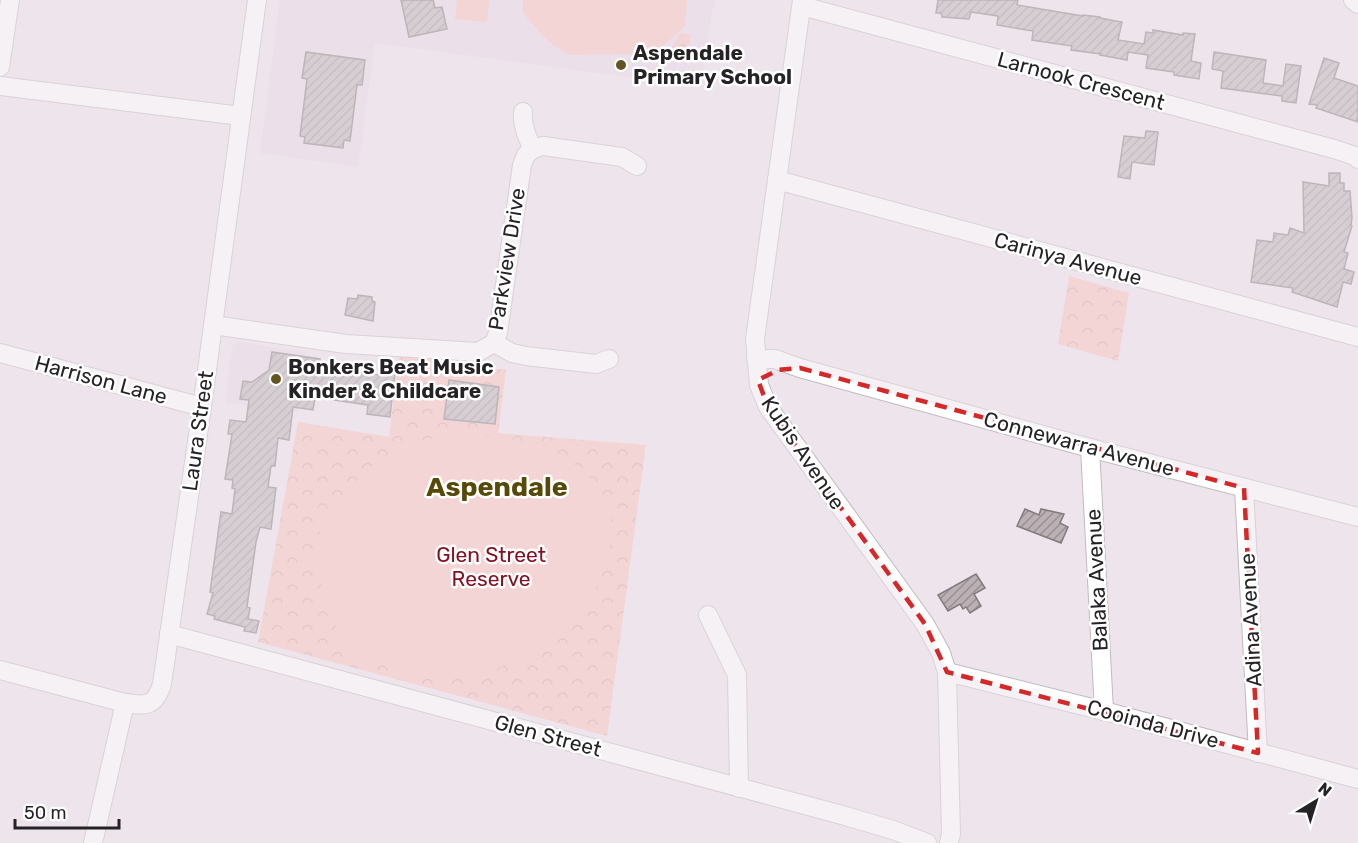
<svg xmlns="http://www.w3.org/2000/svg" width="1358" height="843" font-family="Rubik,sans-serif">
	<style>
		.built { fill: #e8dae6 }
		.park { fill: url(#park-crowns) }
		.pitch { fill: #fcc0bd }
		.building { fill: url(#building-hatch); stroke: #827a7c; stroke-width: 1.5 }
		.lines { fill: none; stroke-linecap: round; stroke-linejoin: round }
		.minor-casing { stroke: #c1bac0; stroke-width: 20 }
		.minor { stroke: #fff; stroke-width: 18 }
		.marked { fill: none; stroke: #d62828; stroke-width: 4.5; stroke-dasharray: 12 8; stroke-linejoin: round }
		.poi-dot { fill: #625522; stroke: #fff; stroke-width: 2 }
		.labels { text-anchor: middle; stroke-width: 5; stroke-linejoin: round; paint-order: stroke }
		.poi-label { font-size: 21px; font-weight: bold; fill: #262326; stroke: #fff; text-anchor: start }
		.street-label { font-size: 21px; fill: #262326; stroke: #fff }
		.park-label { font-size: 21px; fill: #880f21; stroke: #fff }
		.district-label { font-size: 27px; font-weight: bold; fill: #574907; stroke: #fff }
	</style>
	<defs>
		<pattern id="park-crowns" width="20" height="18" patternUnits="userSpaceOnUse" patternTransform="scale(1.5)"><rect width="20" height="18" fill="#fcc0bd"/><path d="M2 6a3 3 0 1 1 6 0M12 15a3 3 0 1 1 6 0" fill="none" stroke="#d8a5a2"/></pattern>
		<pattern id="building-hatch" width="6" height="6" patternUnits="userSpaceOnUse" patternTransform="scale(1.5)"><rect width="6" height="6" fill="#bbb1b4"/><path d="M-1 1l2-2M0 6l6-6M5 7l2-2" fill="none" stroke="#989092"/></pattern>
	</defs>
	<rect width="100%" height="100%" fill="#ede5eb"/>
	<g class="built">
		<polygon points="280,0 714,0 701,87 375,43 358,167 260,153"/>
		<polygon points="239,342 306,352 298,412 225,403 233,344"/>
	</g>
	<g class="park">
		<polygon points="680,33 691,35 688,58 675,56 670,50"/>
		<polygon points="1069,276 1129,293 1118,361 1058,344"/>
		<polygon points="399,355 506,370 498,433 646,445 607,736 258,642 298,422 389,437"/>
	</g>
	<g class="pitch">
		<polygon points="457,0 489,0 487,22 455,19"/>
		<polygon points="523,0 687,0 685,26 661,48 643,56 627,54 570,55 554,46 540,33 523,13"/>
		<polygon points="454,436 484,436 542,444 565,457 586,473 604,497 611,514 612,532 607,562 595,591 584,611 569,632 542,649 493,670 429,679 370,662 343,643 322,588 317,567 316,548 321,529 333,507 370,467 403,449 424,440"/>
	</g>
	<g class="building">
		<polygon points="401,0 433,0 435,8 442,7 447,29 409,37"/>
		<polygon points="938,0 1018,0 1017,5 1083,16 1083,15 1100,17 1100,18 1122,22 1118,40 1144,44 1146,32 1153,33 1153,30 1183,35 1183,33 1195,34 1191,61 1201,63 1199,79 1174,75 1174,72 1146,68 1148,55 1128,52 1127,60 1100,55 1101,54 1071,50 1072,46 1032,40 1033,31 997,25 998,16 971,12 969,19 942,17 941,13 936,13"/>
		<polygon points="306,52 365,60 362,85 357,85 350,141 344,140 343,148 304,143 305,137 300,136 307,79 302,78"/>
		<polygon points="1214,52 1266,60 1263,83 1283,86 1286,64 1301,66 1296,103 1282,101 1282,96 1221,88 1223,71 1212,69"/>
		<polygon points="1324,58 1339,63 1334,78 1358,86 1358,122 1316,108 1317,105 1309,104"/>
		<polygon points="1146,131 1158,132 1154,165 1132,162 1130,179 1118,177 1124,136 1145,138"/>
		<polygon points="1329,173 1340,173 1340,183 1344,183 1344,191 1350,191 1352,218 1351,225 1352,226 1344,252 1348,253 1344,269 1354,272 1351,284 1343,282 1337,307 1292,292 1293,288 1251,282 1257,240 1273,242 1274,233 1288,235 1290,228 1304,233 1303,182 1329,186"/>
		<polygon points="358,295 372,297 372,301 375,302 373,321 345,315 348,298 357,299"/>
		<polygon points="272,352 320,359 318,370 350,374 351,372 380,375 381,371 395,373 390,417 367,414 368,405 327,399 315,398 313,410 293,407 289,440 278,438 275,466 271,466 268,487 276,488 271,529 260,527 256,542 247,607 250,608 248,619 259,621 256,633 244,631 245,627 214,619 215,616 207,614 213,593 210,592 221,512 232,514 235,489 232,488 233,480 225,479 232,434 228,434 230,420 246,422 249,400 240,399 243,381 252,382 269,370"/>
		<polygon points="449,380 499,387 495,424 444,419"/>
		<polygon points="1025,509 1039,515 1041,509 1064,514 1060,523 1068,527 1061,543 1017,526"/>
		<polygon points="976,574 985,588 974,594 981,606 970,613 966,607 963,609 960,604 948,611 938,595"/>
	</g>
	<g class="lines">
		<defs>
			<g id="minor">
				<polyline points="802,0 755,339 759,385 768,407 925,624 941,653 947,672 951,834 949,843"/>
				<polyline points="1353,0 1358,4"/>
				<polyline points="802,6 1334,149 1355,156 1358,159"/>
				<polyline points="0,67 10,0"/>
				<polyline points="0,86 241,116"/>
				<polyline points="533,149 543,146 622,157 637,166"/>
				<polyline points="777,180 1358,337"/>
				<path d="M213 325 346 344 478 352 494 343 498 333 522 165 526 155 533 149C527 137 522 126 523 112"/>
				<polyline points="494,343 512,353 526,356 596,364 609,359"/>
				<polyline points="0,353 202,407"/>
				<polyline points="756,359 775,359 800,368 1090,448 1358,517"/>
				<polyline points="1090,448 1104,711"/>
				<polyline points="1244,488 1258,753"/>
				<polyline points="708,615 737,675 739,788"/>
				<polyline points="169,634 842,815 893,830 927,843"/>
				<path d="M0 670 125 703C146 706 155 707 162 684L202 407 257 0"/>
				<polyline points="947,672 1104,711 1358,779"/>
				<polyline points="93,843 125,703"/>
			</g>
		</defs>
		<use href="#minor" class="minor-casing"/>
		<use href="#minor" class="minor"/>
	</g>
	<path d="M0 0H1358V843H0ZM800 368 1244 488 1258 753 947 672 925 624 768 407 758 380 778 370Z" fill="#ede5eb" fill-opacity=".55" fill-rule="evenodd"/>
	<path class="marked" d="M800 368 1244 488 1258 753 947 672 925 624 768 407 758 380 778 370Z"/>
	<g class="poi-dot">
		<circle cx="621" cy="65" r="6"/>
		<circle cx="276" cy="379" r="6"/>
	</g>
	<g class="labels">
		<g class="poi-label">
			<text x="633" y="60">Aspendale<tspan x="633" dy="24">Primary School</tspan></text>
			<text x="288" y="374">Bonkers Beat Music<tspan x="288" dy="24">Kinder &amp; Childcare</tspan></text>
		</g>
		<g class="street-label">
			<text transform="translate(1081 81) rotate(15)" y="7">Larnook Crescent</text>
			<text transform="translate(507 259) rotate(-81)" y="7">Parkview Drive</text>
			<text transform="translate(1068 259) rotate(15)" y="7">Carinya Avenue</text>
			<text transform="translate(101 380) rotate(15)" y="7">Harrison Lane</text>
			<text transform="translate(198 431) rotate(-82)" y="7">Laura Street</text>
			<text transform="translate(1079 444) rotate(15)" y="7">Connewarra Avenue</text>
			<text transform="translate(803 453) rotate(56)" y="7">Kubis Avenue</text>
			<text transform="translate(1097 580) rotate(-93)" y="7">Balaka Avenue</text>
			<text transform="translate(1251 620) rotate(-93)" y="7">Adina Avenue</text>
			<text transform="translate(1153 724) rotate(15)" y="7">Cooinda Drive</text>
			<text transform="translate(548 736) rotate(15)" y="7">Glen Street</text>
		</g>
		<g class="park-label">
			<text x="491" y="562">Glen Street<tspan x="491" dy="24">Reserve</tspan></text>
		</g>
		<g class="district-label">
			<text x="497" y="496">Aspendale</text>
		</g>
	</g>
	<g transform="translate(1316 801) rotate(38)" stroke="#ffffff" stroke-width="4.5" paint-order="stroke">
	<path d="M0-4.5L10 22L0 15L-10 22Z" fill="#262326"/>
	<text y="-9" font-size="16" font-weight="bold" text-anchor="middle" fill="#262326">N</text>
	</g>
	<path d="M15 819v9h104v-9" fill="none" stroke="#262326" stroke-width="3"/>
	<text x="24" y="819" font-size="18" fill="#262326" stroke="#ffffff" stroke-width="4.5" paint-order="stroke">50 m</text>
</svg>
